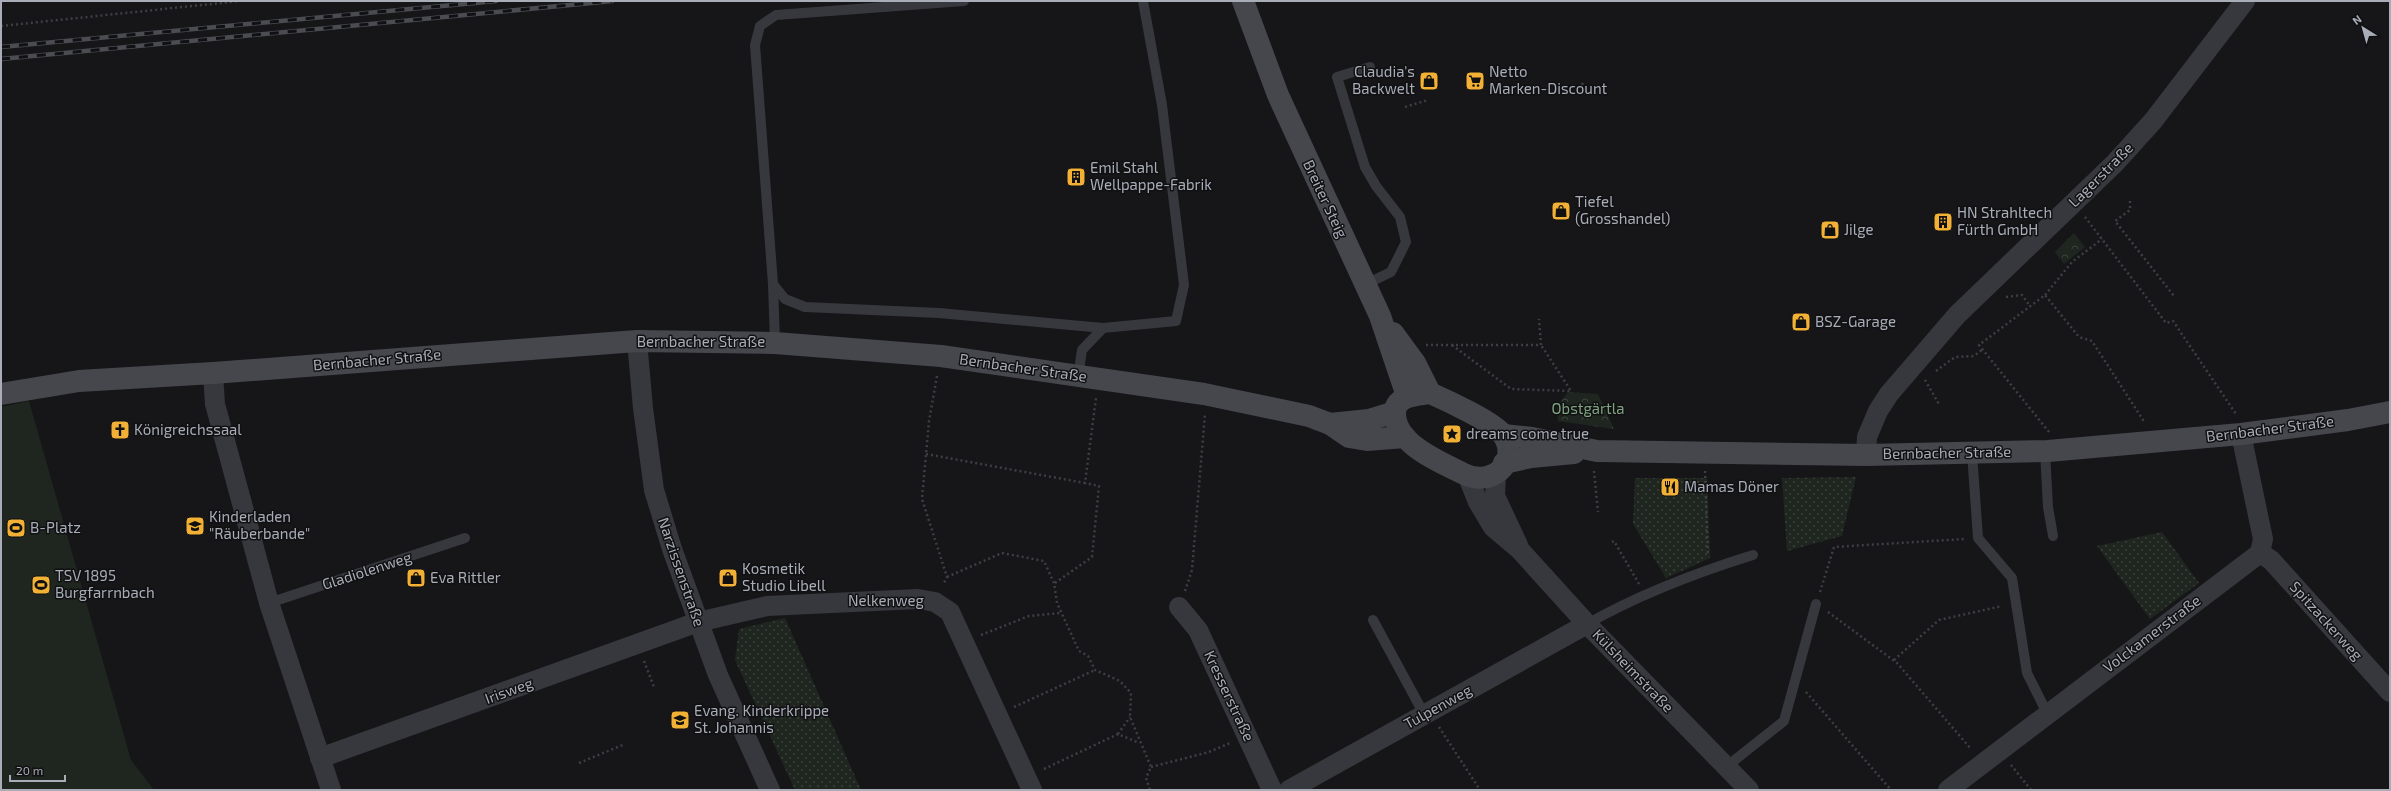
<svg xmlns="http://www.w3.org/2000/svg" width="2391" height="791" font-family="'Exo 2',sans-serif">
	<style>
		.grass { fill: url(#grass-dots) }
		.park { fill: url(#park-crowns) }
		.pitch { fill: #1e261f }
		.lines { fill: none; stroke-linecap: round; stroke-linejoin: round }
		.path { stroke: #3d3f44; stroke-width: 2.5; stroke-dasharray: 2 3; stroke-linecap: butt }
		.lane { stroke: #37383d; stroke-width: 10 }
		.street { stroke: #37383d; stroke-width: 20 }
		.secondary { stroke: #45474d; stroke-width: 22 }
		.rail-casing { stroke: #4a4c52; stroke-width: 4.5 }
		.rail { stroke: #111113; stroke-width: 3; stroke-dasharray: 9; stroke-linecap: butt }
		.labels { text-anchor: middle; stroke-width: 3; stroke-linejoin: round; paint-order: stroke }
		.poi-label { font-size: 15px; fill: #a8adb8; stroke: #111113; text-anchor: start }
		.street-label { font-size: 15px; fill: #a8adb8; stroke: #111113 }
		.park-label { font-size: 15px; fill: #7fa381; stroke: #111113 }
	</style>
	<defs>
		<pattern id="grass-dots" width="8" height="8" patternUnits="userSpaceOnUse"><rect width="8" height="8" fill="#1e261f"/><path d="M2 2h.1M6 6h.1" fill="none" stroke="#3c433d" stroke-width="1.8" stroke-linecap="round"/></pattern>
		<pattern id="park-crowns" width="20" height="18" patternUnits="userSpaceOnUse"><rect width="20" height="18" fill="#1e261f"/><path d="M2 6a3 3 0 1 1 6 0M12 15a3 3 0 1 1 6 0" fill="none" stroke="#3c433d"/></pattern>
	</defs>
	<rect width="100%" height="100%" fill="#161618"/>
	<g class="grass">
		<polygon points="1856,477 1842,536 1787,551 1782,478"/>
		<polygon points="1635,478 1707,478 1710,558 1666,578 1633,524"/>
		<polygon points="2162,532 2199,583 2150,619 2097,546"/>
		<polygon points="785,618 861,790 795,790 735,660 739,629"/>
	</g>
	<g class="park">
		<polygon points="2074,233 2085,247 2064,264 2055,252"/>
		<polygon points="1568,392 1598,394 1614,429 1558,421 1557,406"/>
	</g>
	<polygon class="pitch" points="29,401 131,760 154,790 1,790 1,407"/>
	<g class="lines">
		<g class="path">
			<polyline points="1,26 240,1"/>
			<polyline points="1582,83 1587,97"/>
			<polyline points="1405,107 1428,100"/>
			<polyline points="2130,201 2130,210 2115,221 2174,296"/>
			<polyline points="2085,217 2166,323 2173,321 2236,414"/>
			<polyline points="2045,295 2072,262 2102,239"/>
			<polyline points="2006,297 2022,295 2030,306"/>
			<polyline points="1426,345 1541,345 1539,319"/>
			<polyline points="1452,345 1511,389 1571,391 1541,345"/>
			<polyline points="1936,371 1955,357 1974,356 1983,349"/>
			<polyline points="937,376 929,421 922,499 947,577 943,585"/>
			<polyline points="1925,380 1940,406"/>
			<polyline points="2049,432 1979,345 2045,295 2079,337 2092,341 2145,423"/>
			<polyline points="926,454 1085,483 1096,398"/>
			<polyline points="1594,471 1598,512"/>
			<polyline points="1705,471 1708,556"/>
			<polyline points="1612,542 1614,541 1639,584"/>
			<polyline points="947,577 1002,553 1044,561 1054,583 1057,603 1079,651 1088,656 1095,670 1120,681 1131,693 1130,717 1151,767 1146,778 1150,790"/>
			<polyline points="1055,583 1092,557 1099,486 1085,483"/>
			<polyline points="1185,591 1192,570 1205,414"/>
			<polyline points="1820,592 1834,547 1964,539"/>
			<polyline points="1828,612 1897,663 1971,749"/>
			<polyline points="981,635 1029,616 1061,613"/>
			<polyline points="1894,660 1939,620 2002,606"/>
			<polyline points="644,661 654,687"/>
			<polyline points="1806,692 1891,790"/>
			<polyline points="1014,707 1095,670"/>
			<polyline points="1439,727 1480,790"/>
			<polyline points="1118,734 1130,717"/>
			<polyline points="579,763 625,744"/>
			<polyline points="2011,765 2031,790"/>
			<polyline points="1151,767 1209,752 1230,743"/>
			<polyline points="1044,769 1118,734 1139,743"/>
		</g>
		<g class="lane">
			<polyline points="964,1 776,15 760,26 755,45 773,284 785,299 805,307 939,313 1103,328 1176,321 1184,285 1162,105 1143,1"/>
			<polyline points="773,284 775,343"/>
			<polyline points="1366,284 1391,272 1406,242 1400,217 1376,186 1365,167 1337,77 1370,67"/>
			<polyline points="1078,377 1082,350 1103,328"/>
			<polyline points="2045,451 2048,507 2053,536"/>
			<polyline points="1972,453 1978,538 2012,578 2027,673 2047,713"/>
			<polyline points="269,603 465,538"/>
			<polyline points="1373,620 1424,714"/>
			<path d="M1587 624C1640 594 1695 573 1753 555"/>
			<polyline points="1726,767 1784,721 1816,604"/>
		</g>
		<g class="street">
			<polyline points="637,341 643,408 654,490 672,549 718,675 770,790"/>
			<polyline points="213,373 215,404 269,603 331,790"/>
			<polyline points="1866,455 1867,437 1878,411 1889,394 1957,315 2115,163 2153,121 2245,1"/>
			<polyline points="1496,474 1495,496 1518,545"/>
			<polyline points="1468,477 1478,502 1493,527 1519,549 1587,624 1749,790"/>
			<polyline points="2260,553 2271,560 2390,692"/>
			<polyline points="1179,607 1198,630 1272,790"/>
			<polyline points="320,758 698,622 767,606 918,599 935,602 950,612 1032,790"/>
			<polyline points="1289,790 1587,624"/>
			<polyline points="1948,790 2260,553 2263,539 2241,434"/>
		</g>
		<g class="secondary">
			<polyline points="1243,1 1278,95 1380,316 1407,396"/>
			<polyline points="1393,333 1415,363 1430,393"/>
			<path d="M1430 393C1446 400 1496 423 1504 436 1520 465 1489 488 1462 473 1438 461 1396 444 1395 414 1394 395 1418 395 1430 393Z"/>
			<polyline points="1,394 79,381 213,373 637,341 775,343 941,356 1204,394 1309,416 1330,424 1369,420 1395,412"/>
			<polyline points="1330,424 1349,437 1367,440 1405,437"/>
			<polyline points="1503,435 1532,438 1597,451 1866,455 2048,451 2241,434 2348,420 2390,412"/>
			<polyline points="1504,463 1531,457 1574,453"/>
		</g>
		<defs>
			<g id="rail">
				<polyline points="1,47 496,1"/>
				<polyline points="1,59 612,1"/>
			</g>
		</defs>
		<use href="#rail" class="rail-casing"/>
		<use href="#rail" class="rail"/>
	</g>
	<defs>
		<symbol id="shop-square" viewBox="-11 -11 22 22"><rect x="-9" y="-9" width="18" height="18" rx="4" fill="#f2b134" stroke="#111113"/><path d="M-5-2.5h2.3a2.7 3.5 0 0 1 5.4 0H5L5.5 6h-11ZM-1.5-2.5h3a1.5 2.3 0 0 0-3 0Z" fill="#111"/></symbol>
		<symbol id="supermarket-square" viewBox="-11 -11 22 22"><rect x="-9" y="-9" width="18" height="18" rx="4" fill="#f2b134" stroke="#111113"/><path d="M-6-5.5h2.5l.6 2H6L4.5 2H-2.5L-4.4-4H-6ZM-1.5 3.2a1.3 1.3 0 1 0 .1 0ZM3 3.2a1.3 1.3 0 1 0 .1 0Z" fill="#111"/></symbol>
		<symbol id="building-square" viewBox="-11 -11 22 22"><rect x="-9" y="-9" width="18" height="18" rx="4" fill="#f2b134" stroke="#111113"/><path d="M-4-6H4V6H1V3H-1V6H-4ZM-2.5-4.3h1.7v1.8h-1.7ZM.8-4.3h1.7v1.8H.8ZM-2.5-1h1.7V.8h-1.7ZM.8-1h1.7V.8H.8Z" fill="#111"/></symbol>
		<symbol id="church-square" viewBox="-11 -11 22 22"><rect x="-9" y="-9" width="18" height="18" rx="4" fill="#f2b134" stroke="#111113"/><path d="M-1.2-6h2.4v3.5h3.3v2.4h-3.3V6h-2.4V-.1h-3.3v-2.4h3.3Z" fill="#111"/></symbol>
		<symbol id="sight-square" viewBox="-11 -11 22 22"><rect x="-9" y="-9" width="18" height="18" rx="4" fill="#f2b134" stroke="#111113"/><path d="M0-6L1.8-2.2L6-1.7L2.9 1.2L3.7 5.4L0 3.3L-3.7 5.4L-2.9 1.2L-6-1.7L-1.8-2.2Z" fill="#111"/></symbol>
		<symbol id="restaurant-square" viewBox="-11 -11 22 22"><rect x="-9" y="-9" width="18" height="18" rx="4" fill="#f2b134" stroke="#111113"/><path d="M-5-6h1v4h1v-4h1v4h1v-4h1v5L-1.5 .5V6h-2V.5L-5-1ZM5-6V6H3V1.5H1.5Q1.5-4 5-6Z" fill="#111"/></symbol>
		<symbol id="school-square" viewBox="-11 -11 22 22"><rect x="-9" y="-9" width="18" height="18" rx="4" fill="#f2b134" stroke="#111113"/><path d="M0-5L7-2L0 1L-7-2ZM-4 1L0 2.5L4 1V4Q0 6-4 4Z" fill="#111"/></symbol>
		<symbol id="stadium-square" viewBox="-11 -11 22 22"><rect x="-9" y="-9" width="18" height="18" rx="4" fill="#f2b134" stroke="#111113"/><path d="M0-5a6.5 5 0 1 0 0 10a6.5 5 0 1 0 0-10ZM-3.5-1.8h7v3.6h-7Z" fill="#111"/></symbol>
	</defs>
	<g fill-rule="evenodd">
		<use href="#shop-square" x="1418" y="70" width="22" height="22"/>
		<use href="#supermarket-square" x="1464" y="70" width="22" height="22"/>
		<use href="#building-square" x="1065" y="166" width="22" height="22"/>
		<use href="#shop-square" x="1550" y="200" width="22" height="22"/>
		<use href="#building-square" x="1932" y="211" width="22" height="22"/>
		<use href="#shop-square" x="1819" y="219" width="22" height="22"/>
		<use href="#shop-square" x="1790" y="311" width="22" height="22"/>
		<use href="#church-square" x="109" y="419" width="22" height="22"/>
		<use href="#sight-square" x="1441" y="423" width="22" height="22"/>
		<use href="#restaurant-square" x="1659" y="476" width="22" height="22"/>
		<use href="#school-square" x="184" y="515" width="22" height="22"/>
		<use href="#stadium-square" x="5" y="517" width="22" height="22"/>
		<use href="#shop-square" x="405" y="567" width="22" height="22"/>
		<use href="#shop-square" x="717" y="567" width="22" height="22"/>
		<use href="#stadium-square" x="30" y="574" width="22" height="22"/>
		<use href="#school-square" x="669" y="709" width="22" height="22"/>
	</g>
	<g class="labels">
		<g class="poi-label">
			<text x="1415" y="77" text-anchor="end">Claudia's<tspan x="1415" dy="17">Backwelt</tspan></text>
			<text x="1489" y="77">Netto<tspan x="1489" dy="17">Marken-Discount</tspan></text>
			<text x="1090" y="173">Emil Stahl<tspan x="1090" dy="17">Wellpappe-Fabrik</tspan></text>
			<text x="1575" y="207">Tiefel<tspan x="1575" dy="17">(Grosshandel)</tspan></text>
			<text x="1957" y="218">HN Strahltech<tspan x="1957" dy="17">Fürth GmbH</tspan></text>
			<text x="1844" y="235">Jilge</text>
			<text x="1815" y="327">BSZ-Garage</text>
			<text x="134" y="435">Königreichssaal</text>
			<text x="1466" y="439">dreams come true</text>
			<text x="1684" y="492">Mamas Döner</text>
			<text x="209" y="522">Kinderladen<tspan x="209" dy="17">"Räuberbande"</tspan></text>
			<text x="30" y="533">B-Platz</text>
			<text x="742" y="574">Kosmetik<tspan x="742" dy="17">Studio Libell</tspan></text>
			<text x="55" y="581">TSV 1895<tspan x="55" dy="17">Burgfarrnbach</tspan></text>
			<text x="430" y="583">Eva Rittler</text>
			<text x="694" y="716">Evang. Kinderkrippe<tspan x="694" dy="17">St. Johannis</tspan></text>
		</g>
		<g class="street-label">
			<text transform="translate(2101 175) rotate(-45)" y="5">Lagerstraße</text>
			<text transform="translate(1325 199) rotate(65)" y="5">Breiter Steig</text>
			<text x="701" y="347">Bernbacher Straße</text>
			<text transform="translate(377 360) rotate(-5)" y="5">Bernbacher Straße</text>
			<text transform="translate(1023 368) rotate(8)" y="5">Bernbacher Straße</text>
			<text transform="translate(2270 429) rotate(-7)" y="5">Bernbacher Straße</text>
			<text transform="translate(1947 453) rotate(-1)" y="5">Bernbacher Straße</text>
			<text transform="translate(367 571) rotate(-18)" y="5">Gladiolenweg</text>
			<text transform="translate(681 572) rotate(71)" y="5">Narzissenstraße</text>
			<text x="886" y="606">Nelkenweg</text>
			<text transform="translate(2326 621) rotate(48)" y="5">Spitzackerweg</text>
			<text transform="translate(2152 634) rotate(-37)" y="5">Volckamerstraße</text>
			<text transform="translate(1633 671) rotate(46)" y="5">Külsheimstraße</text>
			<text transform="translate(509 691) rotate(-20)" y="5">Irisweg</text>
			<text transform="translate(1229 696) rotate(65)" y="5">Kresserstraße</text>
			<text transform="translate(1438 707) rotate(-29)" y="5">Tulpenweg</text>
		</g>
		<g class="park-label">
			<text x="1588" y="414">Obstgärtla</text>
		</g>
	</g>
	<rect width="2391" height="791" fill="none" stroke="#a8adb8" stroke-width="4"/>
	<g transform="translate(2363 28) rotate(323)" stroke="#111113" stroke-width="3" paint-order="stroke">
	<path d="M0-3L7 15L0 10L-7 15Z" fill="#a8adb8"/>
	<text y="-6" font-size="11" font-weight="bold" text-anchor="middle" fill="#a8adb8">N</text>
	</g>
	<path d="M10 775v6h55v-6" fill="none" stroke="#a8adb8" stroke-width="2"/>
	<text x="16" y="775" font-size="12" fill="#a8adb8" stroke="#111113" stroke-width="3" paint-order="stroke">20 m</text>
</svg>
